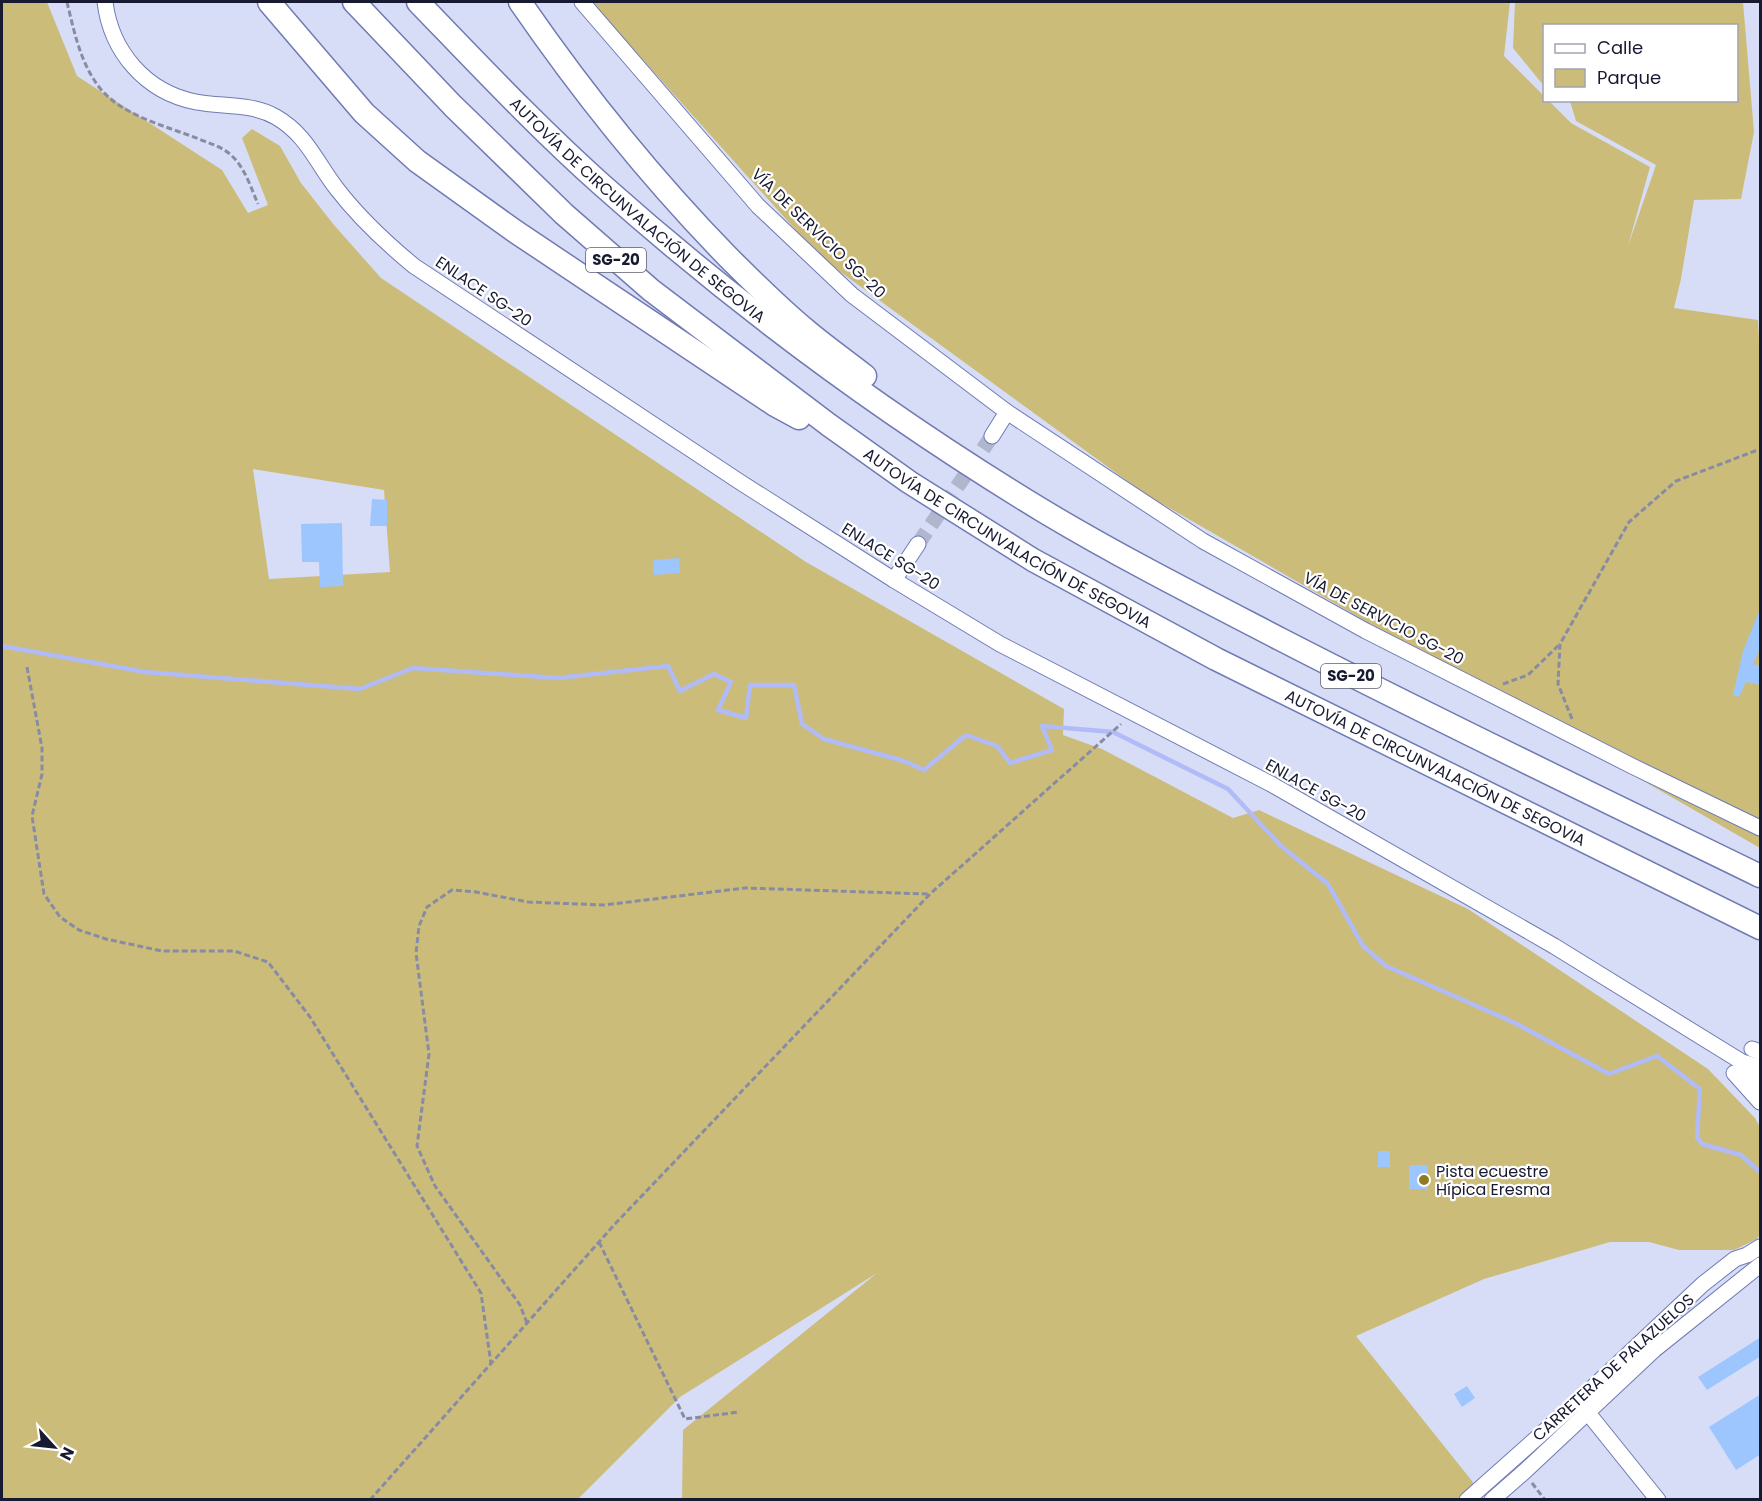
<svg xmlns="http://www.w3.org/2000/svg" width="1762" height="1501" font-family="Poppins,sans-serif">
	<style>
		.green { fill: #ccbc7a; fill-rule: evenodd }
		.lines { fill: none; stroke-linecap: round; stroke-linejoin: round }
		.stream { stroke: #b0bbf7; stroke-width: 4.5 }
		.building { fill: #9dc6fe }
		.minor-tunnel { stroke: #b1b6cf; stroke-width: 15; stroke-dasharray: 15 8; stroke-linecap: butt }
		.minor-casing { stroke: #707ab4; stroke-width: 17 }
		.highway-casing { stroke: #707ab4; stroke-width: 25 }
		.path { stroke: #878ca4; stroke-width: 3; stroke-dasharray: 6 3; stroke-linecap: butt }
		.minor { stroke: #fff; stroke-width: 15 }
		.highway { stroke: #fff; stroke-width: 22 }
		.poi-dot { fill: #8f7b21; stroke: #fff; stroke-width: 2 }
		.labels { text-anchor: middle; stroke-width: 4.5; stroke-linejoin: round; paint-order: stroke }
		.shield { fill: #fff; stroke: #5d5f6f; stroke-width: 1.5 }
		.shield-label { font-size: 15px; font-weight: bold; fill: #171a31 }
		.street-label { font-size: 16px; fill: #171a31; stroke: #fff }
		.poi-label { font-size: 16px; fill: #171a31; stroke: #fff; text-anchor: start }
	</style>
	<rect width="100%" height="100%" fill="#d7ddf7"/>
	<g class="green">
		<path d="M2 2H47L77 76 222 170 248 213 268 205 242 138 252 129 280 146 301 183 334 225 381 278 806 562 1064 709 1063 735 1102 749 1233 818 1259 810 1468 909 1708 1069 1755 1118 1760 1127V1234L1757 1239 1734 1250H1679L1649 1242H1610L1484 1279 1356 1336 1472 1481 1475 1487 1461 1499H682L683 1430 877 1273 680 1397 578 1499 2 1500ZM253 469 384 490 390 572 269 579Z"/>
		<polygon points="591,2 1510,2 1504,56 1544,96 1544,100 1549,101 1571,123 1650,167 1628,246 1656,165 1576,121 1570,101 1567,101 1736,100 1736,26 1544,26 1544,86 1513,48 1515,2 1743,2 1754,132 1741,199 1694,200 1681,279 1674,308 1758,320 1760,359 1760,848 1145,494 820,257"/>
	</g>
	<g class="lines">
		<polyline class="stream" points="2,646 145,672 360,689 413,668 558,678 668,666 680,691 714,674 731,682 718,710 746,718 750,685 794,685 802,724 824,739 904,761 924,770 966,735 997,746 1010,763 1052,750 1042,726 1113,732 1228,789 1281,846 1328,884 1363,946 1386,966 1515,1023 1609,1074 1657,1056 1700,1089 1697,1137 1702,1144 1741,1155 1760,1172"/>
	</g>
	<g class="building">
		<polygon points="372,499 387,500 387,526 370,526"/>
		<polygon points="342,523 343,586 320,587 319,562 302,562 301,524"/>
		<polygon points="679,558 680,573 654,575 653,560"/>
		<polygon points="1760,609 1761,647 1753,664 1761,666 1761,685 1746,682 1739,697 1733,695 1743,651"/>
		<rect x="1378" y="1151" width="12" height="16"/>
		<rect x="1409" y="1165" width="19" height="24"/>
		<polygon points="1761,1337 1761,1356 1707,1390 1698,1377"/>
		<polygon points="1467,1386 1475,1398 1462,1407 1454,1394"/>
		<polygon points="1761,1394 1761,1454 1736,1470 1709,1427"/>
	</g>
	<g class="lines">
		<polyline class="minor-tunnel" points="918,544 992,436"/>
		<defs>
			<g id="minor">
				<path d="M105 2C111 51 145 92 196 102 223 107 251 103 276 117 307 135 316 162 337 189 360 219 385 242 414 266L740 482 894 580 1000 644 1271 784 1554 946 1742 1062 1760 1067"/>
				<polyline points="582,2 758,206 852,295 1007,412 992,436"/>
				<polyline points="1007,412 1203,541 1366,631 1632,766 1760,828"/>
				<polyline points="894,580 918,544"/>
				<polyline points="1752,1049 1760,1052"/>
				<polyline points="1742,1062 1760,1085"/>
				<polyline points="1734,1073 1760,1102"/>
				<polyline points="1588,1413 1658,1500"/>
				<polyline points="1467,1500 1574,1405 1703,1284 1735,1259 1747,1255 1760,1247"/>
				<polyline points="1492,1500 1524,1472 1654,1350 1760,1265"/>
			</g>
			<g id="highway">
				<polyline points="269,2 364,113 417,161 516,232 775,405 799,418"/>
				<path id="s1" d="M354 2 453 106 564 214 651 290 829 425 909 482 1033 560 1216 659 1760 928"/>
				<path id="s2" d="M418 2C478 64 537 127 602 185 739 307 888 417 1045 512 1122 558 1201 598 1280 639 1439 721 1600 798 1760 876"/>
				<path d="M520 2C582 92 650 177 727 256 753 282 779 308 807 331 826 347 846 361 865 376"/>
			</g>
		</defs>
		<use href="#minor" class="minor-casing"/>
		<use href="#highway" class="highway-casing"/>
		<g class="path">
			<path d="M67 2C74 31 80 62 99 87 122 116 166 126 199 139 211 144 223 147 232 156 245 168 251 188 258 204"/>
			<polyline points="27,667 42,748 42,774 32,816 44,894 60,917 79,930 106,939 162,951 234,951 268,962 310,1017 481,1293 491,1364"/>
			<polyline points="1503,684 1528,675 1560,644"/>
			<polyline points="1572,719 1558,684 1560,644 1629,522 1676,481 1755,451 1760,452"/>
			<polyline points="599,1242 685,1419 739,1412"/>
			<polyline points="527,1323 520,1305 435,1186 417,1146 429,1054 416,953 419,926 427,907 452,890 476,892 528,902 604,905 745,888 928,894"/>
			<polyline points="1532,1483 1545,1500"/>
			<polyline points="370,1500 614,1225 930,894 1121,724"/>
		</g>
		<use href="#minor" class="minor"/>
		<use href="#highway" class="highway"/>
	</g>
	<circle class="poi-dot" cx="1424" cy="1180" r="6"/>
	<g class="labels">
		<g class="shield">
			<rect x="586" y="248" width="60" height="24" rx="4.5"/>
			<rect x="1321" y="664" width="60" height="24" rx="4.5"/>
		</g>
		<g class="shield-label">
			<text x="616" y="265">SG-20</text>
			<text x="1351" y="681">SG-20</text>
		</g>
		<g class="street-label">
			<text dy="6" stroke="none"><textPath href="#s2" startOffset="303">AUTOVÍA DE CIRCUNVALACIÓN DE SEGOVIA</textPath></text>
			<text transform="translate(819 233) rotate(44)" y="6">VÍA DE SERVICIO SG-20</text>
			<text transform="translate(484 291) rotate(34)" y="6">ENLACE SG-20</text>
			<text dy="6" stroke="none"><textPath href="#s1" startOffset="849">AUTOVÍA DE CIRCUNVALACIÓN DE SEGOVIA</textPath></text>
			<text transform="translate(891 556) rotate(32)" y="6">ENLACE SG-20</text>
			<text transform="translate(1384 618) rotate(28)" y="6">VÍA DE SERVICIO SG-20</text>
			<text dy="6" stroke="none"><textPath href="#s1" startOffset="1335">AUTOVÍA DE CIRCUNVALACIÓN DE SEGOVIA</textPath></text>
			<text transform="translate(1316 790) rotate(29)" y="6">ENLACE SG-20</text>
			<text transform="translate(1613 1367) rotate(-42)" y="6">CARRETERA DE PALAZUELOS</text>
		</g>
		<g class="poi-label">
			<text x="1436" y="1177">Pista ecuestre<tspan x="1436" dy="18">Hípica Eresma</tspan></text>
		</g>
	</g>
	<rect width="1762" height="1501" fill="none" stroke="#171a31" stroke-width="6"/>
	<rect x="1543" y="24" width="195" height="78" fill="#ffffff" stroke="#a2a3ad" stroke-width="1.5"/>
	<rect x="1555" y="44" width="30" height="9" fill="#ffffff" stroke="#a2a3ad" stroke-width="1.5"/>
	<text x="1597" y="54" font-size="18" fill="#171a31">Calle</text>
	<rect x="1555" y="69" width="30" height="18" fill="#ccbc7a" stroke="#a2a3ad" stroke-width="1.5"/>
	<text x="1597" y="84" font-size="18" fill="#171a31">Parque</text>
	<g transform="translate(54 1447) rotate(117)" stroke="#ffffff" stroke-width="4.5" paint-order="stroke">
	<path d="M0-4.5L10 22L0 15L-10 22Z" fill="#171a31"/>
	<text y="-9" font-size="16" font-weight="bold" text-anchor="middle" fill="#171a31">N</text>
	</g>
</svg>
